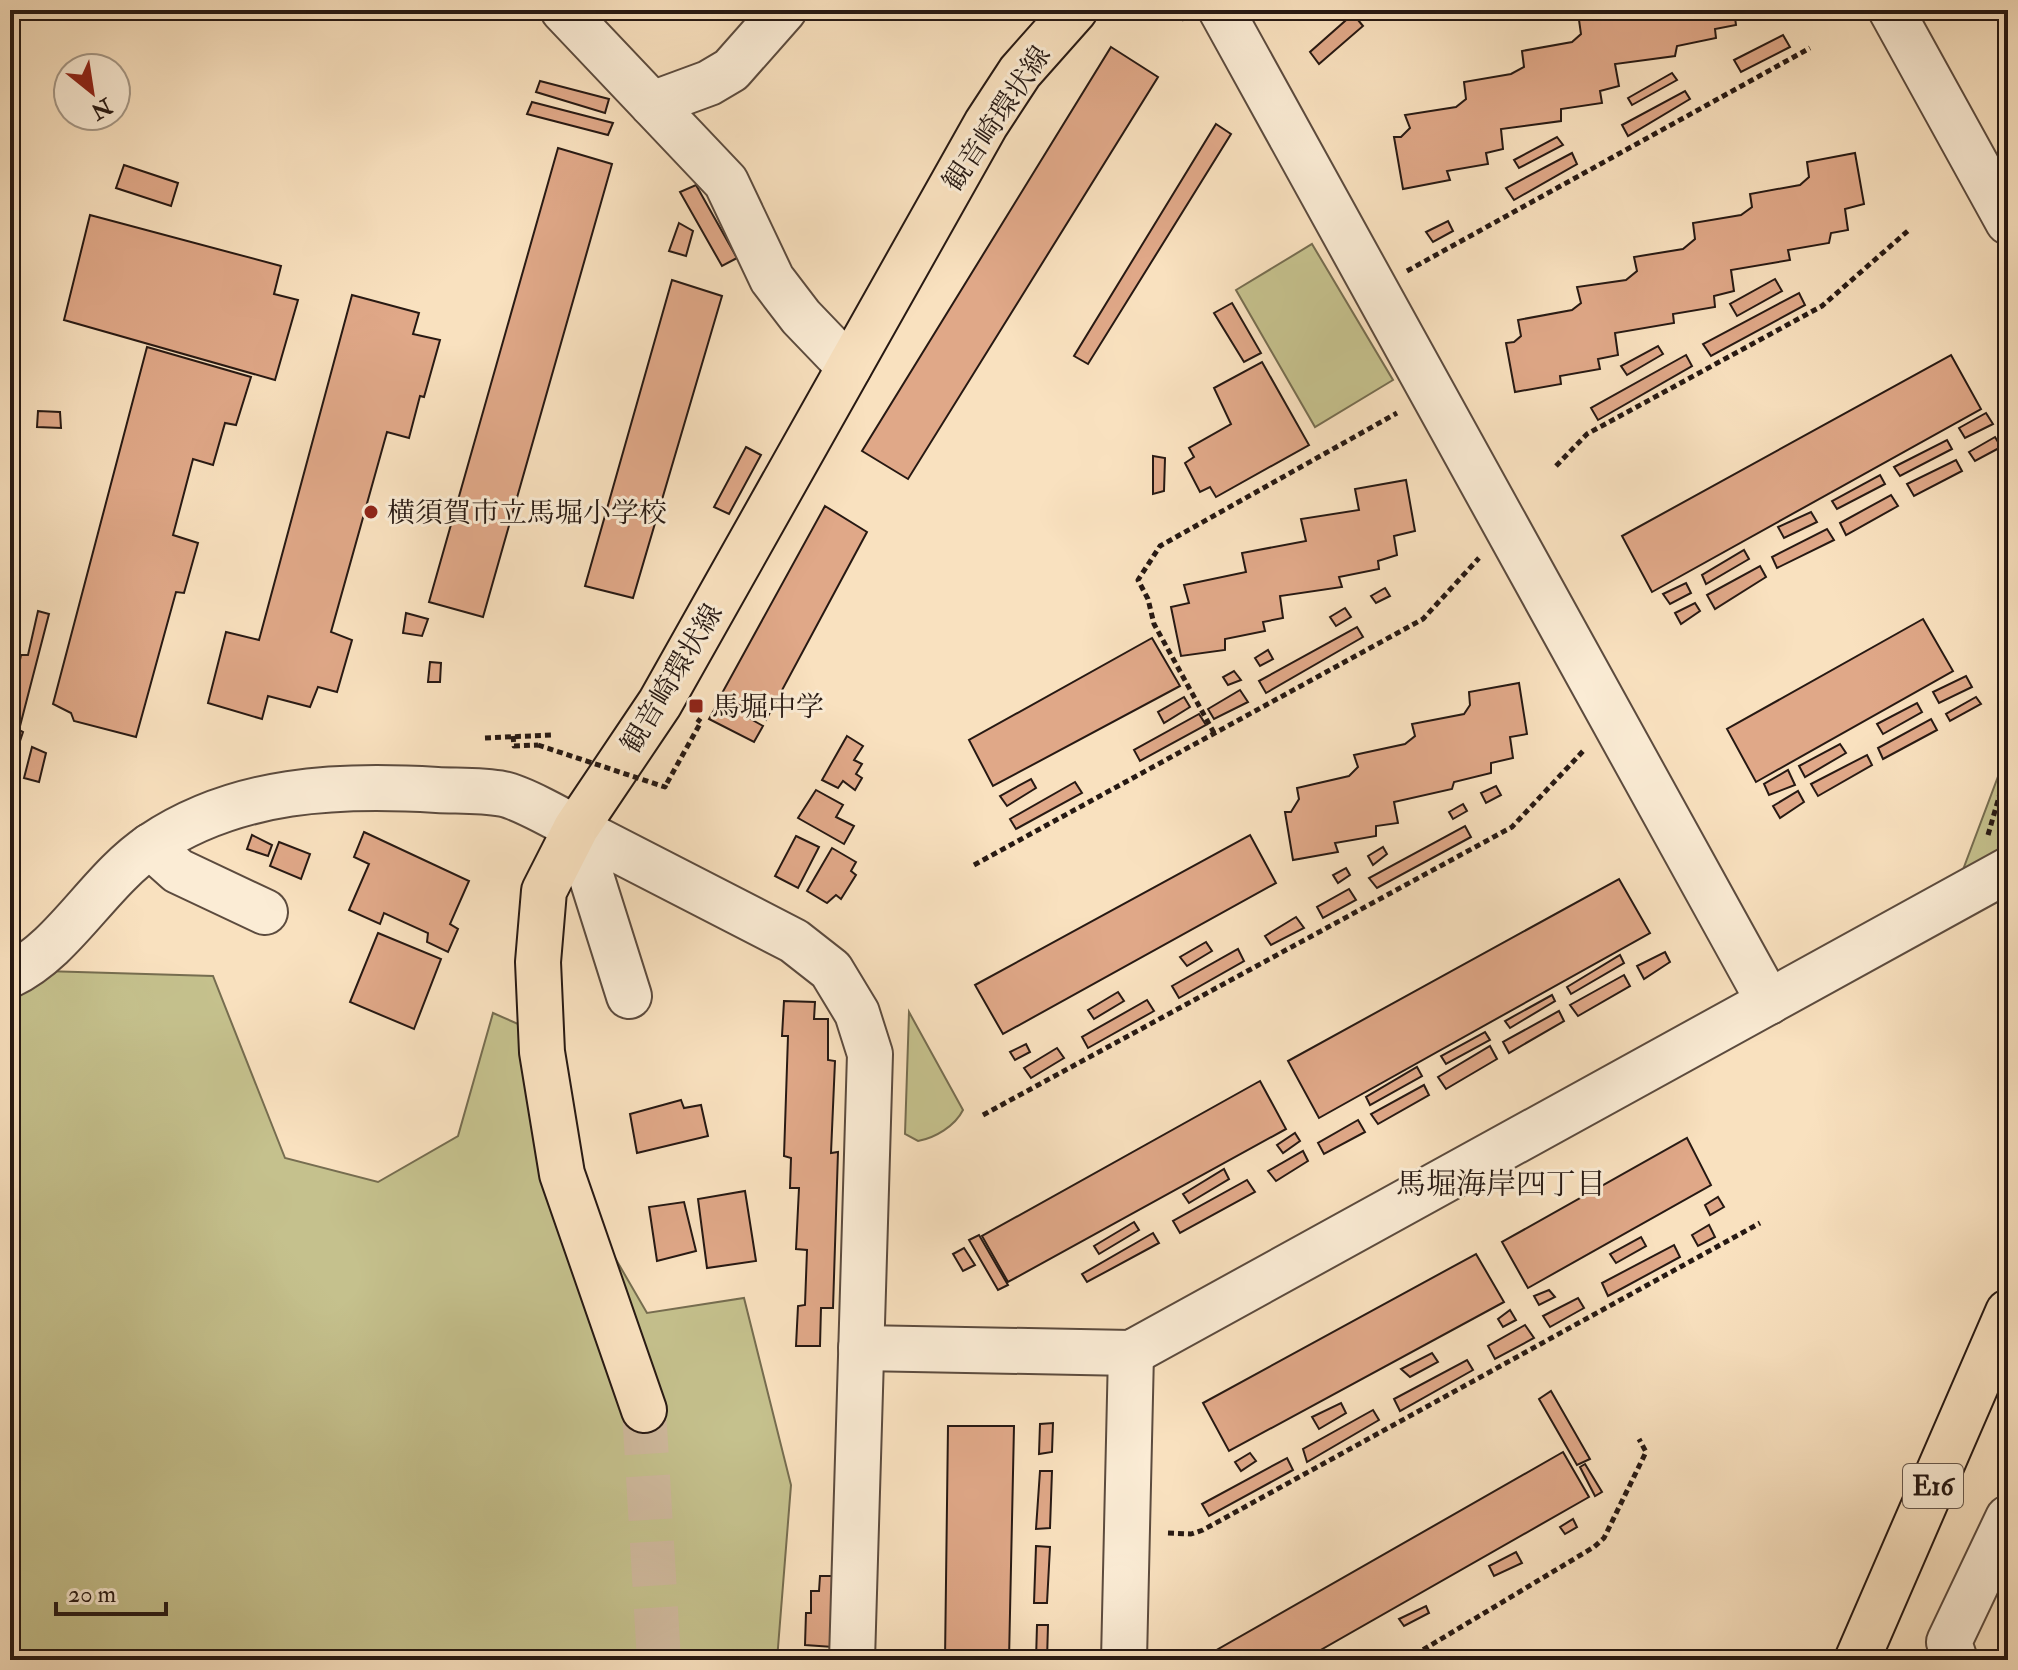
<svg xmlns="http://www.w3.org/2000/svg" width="2018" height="1670" font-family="'IM FELL Double Pica','Noto Serif JP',serif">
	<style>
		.green { fill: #c5c18d; stroke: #766d50; stroke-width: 2 }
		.building { fill: #e0a888; stroke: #271913; stroke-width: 2 }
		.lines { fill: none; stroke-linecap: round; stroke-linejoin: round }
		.major-tunnel { stroke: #cfb99d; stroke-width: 44; stroke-dasharray: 44 22; stroke-linecap: butt }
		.minor-casing { stroke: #5c4b3e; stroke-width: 48 }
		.major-casing { stroke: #271913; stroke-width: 48 }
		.highway-casing { stroke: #271913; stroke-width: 48 }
		.path { stroke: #271913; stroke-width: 5; stroke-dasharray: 6 4; stroke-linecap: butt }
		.minor { stroke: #fbecd5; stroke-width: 44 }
		.major { stroke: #f9e1bf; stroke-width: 44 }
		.highway { stroke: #f9e1bf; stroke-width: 44 }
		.path-bridge { stroke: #271913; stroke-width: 5; stroke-dasharray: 6 4; stroke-linecap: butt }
		.poi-dot { fill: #8f2418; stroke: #fbecd5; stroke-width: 3 }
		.labels { text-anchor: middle; stroke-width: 6; stroke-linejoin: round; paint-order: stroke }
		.shield { fill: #fbecd5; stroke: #67584d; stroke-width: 2 }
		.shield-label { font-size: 26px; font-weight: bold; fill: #271913 }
		.street-label { font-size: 28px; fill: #271913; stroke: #fbecd5 }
		.poi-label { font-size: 28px; fill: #271913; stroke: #fbecd5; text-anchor: start }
		.neighbourhood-label { font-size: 30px; fill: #271913; stroke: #fbecd5 }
	</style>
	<rect width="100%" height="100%" fill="#f9e1bf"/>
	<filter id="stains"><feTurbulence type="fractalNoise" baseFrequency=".0025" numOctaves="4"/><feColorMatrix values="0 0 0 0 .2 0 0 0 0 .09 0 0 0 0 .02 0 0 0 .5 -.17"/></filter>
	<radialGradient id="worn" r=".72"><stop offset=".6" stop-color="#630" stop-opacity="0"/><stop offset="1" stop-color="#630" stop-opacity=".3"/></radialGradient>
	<g class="green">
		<polygon points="1312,244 1393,380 1315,427 1236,290"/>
		<polygon points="2008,750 2008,854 1958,883"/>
		<polygon points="10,970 213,976 285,1158 378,1182 458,1136 493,1013 557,1041 570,1180 647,1313 744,1298 791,1485 777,1660 10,1660"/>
		<path d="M909 1012 963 1110C955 1126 935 1138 918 1141L905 1134Z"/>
	</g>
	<g class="building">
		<polygon points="1176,10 1201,10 1202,13 1195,18 1192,13 1183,20"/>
		<polygon points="1629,10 1734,10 1736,25 1715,29 1716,38 1677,46 1675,56 1615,64 1619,86 1600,91 1602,103 1561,109 1561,121 1501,129 1503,149 1486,153 1488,164 1447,171 1450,180 1403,189 1394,137 1401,137 1410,128 1405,115 1456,107 1466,99 1464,82 1511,74 1524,67 1522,51 1572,42 1581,34 1579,20"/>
		<polygon points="1353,14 1363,26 1319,64 1310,52"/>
		<polygon points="1783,35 1790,47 1741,72 1734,60"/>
		<polygon points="1111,47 1158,77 908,479 862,451"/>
		<polygon points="1672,73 1677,80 1632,105 1628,98"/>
		<polygon points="540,81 609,99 605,113 536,92"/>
		<polygon points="1685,91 1690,99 1628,136 1622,125"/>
		<polygon points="532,102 613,123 608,135 527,114"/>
		<polygon points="1216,124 1231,134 1088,364 1074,356"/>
		<polygon points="1557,137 1563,145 1519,168 1514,160"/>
		<polygon points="558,148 612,164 483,617 429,602"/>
		<polygon points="1572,153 1577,164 1514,200 1506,188"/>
		<polygon points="1855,153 1864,204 1845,209 1848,230 1831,233 1829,243 1788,250 1790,260 1731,270 1734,291 1714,296 1715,307 1673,314 1674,323 1615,333 1618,355 1598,359 1600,369 1560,376 1561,384 1515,392 1506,343 1514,342 1521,336 1518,320 1572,310 1581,303 1577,287 1626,280 1637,271 1634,257 1683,249 1695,239 1693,223 1741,215 1752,207 1750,194 1800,185 1809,177 1807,162"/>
		<polygon points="124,165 178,183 171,206 116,188"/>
		<polygon points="696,185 737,258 722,266 680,192"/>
		<polygon points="90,215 281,266 274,294 298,300 275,380 64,320"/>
		<polygon points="1448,221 1453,231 1433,242 1426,232"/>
		<polygon points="679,223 693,231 686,256 669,251"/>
		<polygon points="1775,279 1782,291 1737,316 1730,304"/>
		<polygon points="672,280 722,296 633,598 585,586"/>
		<polygon points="1799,293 1805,305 1711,356 1703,344"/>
		<polygon points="352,295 419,313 413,334 440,340 424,397 420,396 409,438 387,432 331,632 352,640 337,692 318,687 310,707 268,696 262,719 208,703 226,632 259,640"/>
		<polygon points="1232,303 1261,353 1244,362 1214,313"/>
		<polygon points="1658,346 1663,354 1627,375 1621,366"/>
		<polygon points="147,347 251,377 236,425 225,423 213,465 193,459 173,535 198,543 184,593 176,592 136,737 74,721 71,713 53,704"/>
		<polygon points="1686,355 1692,366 1598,420 1591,408"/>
		<polygon points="1951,355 1981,409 1652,592 1622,536"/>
		<polygon points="1262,362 1309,445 1216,497 1210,487 1200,492 1185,463 1194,457 1189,448 1231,424 1214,388"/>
		<polygon points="38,411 60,412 61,428 37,427"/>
		<polygon points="1986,413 1993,424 1965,438 1959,428"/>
		<polygon points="1995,437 2001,447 1975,461 1969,452"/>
		<polygon points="1947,440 1952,449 1900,476 1894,467"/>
		<polygon points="746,447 761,455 729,514 714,507"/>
		<polygon points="1153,456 1165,458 1164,491 1153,494"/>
		<polygon points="1956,460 1962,471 1914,496 1907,484"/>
		<polygon points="1880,475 1885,484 1837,509 1832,501"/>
		<polygon points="1406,480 1415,531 1394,536 1397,555 1378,561 1379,569 1339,577 1342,587 1280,596 1283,618 1263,622 1265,631 1225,639 1225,650 1181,656 1171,607 1189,603 1184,585 1246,572 1242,553 1306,541 1301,519 1359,510 1355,489"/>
		<polygon points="1891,495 1898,506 1846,535 1840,523"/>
		<polygon points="825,506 867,532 766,720 721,695"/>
		<polygon points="1811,512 1817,522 1784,538 1778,527"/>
		<polygon points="1827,529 1834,540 1777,568 1772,557"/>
		<polygon points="1744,550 1749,559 1706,584 1702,575"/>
		<polygon points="1760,566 1766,577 1715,609 1707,595"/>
		<polygon points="1686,583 1691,593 1670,604 1663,594"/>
		<polygon points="1385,588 1390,596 1376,603 1371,596"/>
		<polygon points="1695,603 1700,611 1681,624 1675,613"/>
		<polygon points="1345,608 1351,617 1336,626 1330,617"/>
		<polygon points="38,611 49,614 19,730 23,732 10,771 10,707 21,655 28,655"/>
		<polygon points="406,613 428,619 422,636 403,633"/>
		<polygon points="1923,619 1953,671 1756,782 1727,729"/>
		<polygon points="1357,627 1363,637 1266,693 1259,681"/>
		<polygon points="1152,638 1180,686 993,786 969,740"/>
		<polygon points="1268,650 1273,659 1260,666 1255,658"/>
		<polygon points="430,662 441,663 440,682 428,682"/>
		<polygon points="1234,671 1241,680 1228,685 1223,677"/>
		<polygon points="1966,676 1972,687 1939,703 1933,692"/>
		<polygon points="1519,683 1527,734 1510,737 1513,758 1491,763 1491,773 1454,782 1452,789 1394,802 1398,823 1376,826 1376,836 1335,843 1338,852 1293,860 1285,812 1291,812 1299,799 1297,788 1349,776 1358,767 1354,755 1405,744 1415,736 1412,724 1464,714 1470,705 1469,692"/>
		<polygon points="1240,690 1248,702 1214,719 1208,709"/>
		<polygon points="1184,697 1190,707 1164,723 1158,712"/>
		<polygon points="1976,697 1981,704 1950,721 1946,714"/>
		<polygon points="719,701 763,726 754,742 709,719"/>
		<polygon points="1917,703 1922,712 1883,734 1877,724"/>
		<polygon points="1199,714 1206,725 1140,761 1134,750"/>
		<polygon points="1931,719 1937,730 1883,759 1878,748"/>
		<polygon points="847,736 863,746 854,760 862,764 856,774 862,778 855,790 843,781 838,788 822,780"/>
		<polygon points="1840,744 1846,753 1805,777 1799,766"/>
		<polygon points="32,747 46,753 39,782 24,778"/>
		<polygon points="1867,755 1872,765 1818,796 1811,784"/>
		<polygon points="1788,770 1795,785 1769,795 1764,784"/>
		<polygon points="1031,779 1036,788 1007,806 1000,796"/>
		<polygon points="1075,782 1082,793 1016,829 1010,819"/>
		<polygon points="1496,786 1501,795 1486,803 1481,793"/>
		<polygon points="816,790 843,805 836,817 854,826 844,844 798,818"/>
		<polygon points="1798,791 1804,802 1780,818 1773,806"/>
		<polygon points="1463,804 1467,811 1453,819 1449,812"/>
		<polygon points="1465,826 1471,837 1377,888 1369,878"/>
		<polygon points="364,832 469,881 450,924 458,929 448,952 427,942 428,933 384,913 380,924 349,910 369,864 354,857"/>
		<polygon points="252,835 272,845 268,856 247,849"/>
		<polygon points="1250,835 1276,883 1003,1034 975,985"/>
		<polygon points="796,836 819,847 798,888 775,876"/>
		<polygon points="279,842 310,854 301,879 270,866"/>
		<polygon points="1383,847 1387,854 1373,865 1368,856"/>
		<polygon points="832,848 856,862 851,871 856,875 841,899 836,895 827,903 807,891"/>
		<polygon points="1346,868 1350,875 1338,883 1333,875"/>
		<polygon points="1619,879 1650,933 1319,1118 1288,1061"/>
		<polygon points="1349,889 1356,900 1323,918 1317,907"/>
		<polygon points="1296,917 1304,928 1271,945 1265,936"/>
		<polygon points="378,933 441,959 414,1029 350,1002"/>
		<polygon points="1206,942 1212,951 1187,966 1180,957"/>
		<polygon points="1238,949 1244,961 1179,998 1172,986"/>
		<polygon points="1665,952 1670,962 1644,979 1637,966"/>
		<polygon points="1620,955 1624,963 1571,994 1567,987"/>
		<polygon points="1624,975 1630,986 1578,1016 1570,1005"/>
		<polygon points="1118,992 1124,1001 1094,1019 1088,1010"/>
		<polygon points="1552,995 1555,1001 1510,1028 1505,1021"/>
		<polygon points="1147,1000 1154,1011 1088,1048 1082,1037"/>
		<polygon points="784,1001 815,1002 814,1019 828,1019 828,1060 835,1061 831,1153 838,1152 833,1308 821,1308 820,1346 796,1346 798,1306 805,1305 807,1250 796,1249 799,1188 790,1188 791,1158 784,1156 788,1036 782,1036"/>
		<polygon points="1559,1011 1564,1021 1509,1053 1503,1042"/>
		<polygon points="1485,1032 1490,1040 1446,1064 1441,1056"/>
		<polygon points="1026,1044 1030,1052 1015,1060 1010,1052"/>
		<polygon points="1490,1046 1497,1059 1446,1089 1438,1077"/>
		<polygon points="1057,1048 1064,1058 1031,1078 1024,1068"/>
		<polygon points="1417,1067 1422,1076 1370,1105 1366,1097"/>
		<polygon points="1260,1081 1286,1129 1008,1282 982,1236"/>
		<polygon points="1424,1085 1429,1095 1378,1124 1371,1114"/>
		<polygon points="681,1100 684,1108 701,1105 708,1136 637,1153 630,1114"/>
		<polygon points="1358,1120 1365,1132 1324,1154 1318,1143"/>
		<polygon points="1295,1133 1300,1141 1283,1153 1277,1145"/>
		<polygon points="1687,1138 1711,1185 1528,1288 1502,1242"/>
		<polygon points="1303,1151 1308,1161 1276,1181 1268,1171"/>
		<polygon points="1224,1169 1229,1179 1189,1203 1183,1194"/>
		<polygon points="1247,1180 1255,1192 1180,1233 1173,1221"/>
		<polygon points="745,1191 756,1261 707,1268 698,1199"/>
		<polygon points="1718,1197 1724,1207 1710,1215 1705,1205"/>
		<polygon points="684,1202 696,1251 657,1261 649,1207"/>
		<polygon points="1134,1222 1139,1230 1099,1254 1094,1246"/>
		<polygon points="1709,1225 1715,1237 1698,1246 1692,1235"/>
		<polygon points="1153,1233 1159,1243 1087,1282 1082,1274"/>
		<polygon points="979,1235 1008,1285 998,1290 969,1240"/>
		<polygon points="1641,1237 1646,1246 1616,1263 1610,1254"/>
		<polygon points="1674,1245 1680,1257 1608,1296 1602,1283"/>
		<polygon points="964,1248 975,1265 963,1271 953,1254"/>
		<polygon points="1476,1254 1504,1302 1229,1451 1203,1403"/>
		<polygon points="1549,1290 1555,1297 1539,1305 1534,1296"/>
		<polygon points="1578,1298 1584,1308 1550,1327 1543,1316"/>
		<polygon points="1510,1310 1516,1320 1503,1327 1498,1319"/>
		<polygon points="1525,1325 1534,1338 1495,1359 1488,1346"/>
		<polygon points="1432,1353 1438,1362 1410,1377 1401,1369"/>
		<polygon points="1467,1360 1473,1370 1400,1411 1394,1399"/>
		<polygon points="1551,1391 1590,1459 1577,1465 1539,1399"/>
		<polygon points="1341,1403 1346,1413 1319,1429 1312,1417"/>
		<polygon points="1373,1410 1379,1420 1307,1462 1303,1449"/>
		<polygon points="1053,1423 1052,1452 1039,1454 1040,1424"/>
		<polygon points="948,1426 1014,1426 1009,1660 945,1660"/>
		<polygon points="1563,1452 1589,1497 1303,1660 1199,1660"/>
		<polygon points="1250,1453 1256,1461 1241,1471 1235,1462"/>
		<polygon points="1287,1458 1293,1470 1209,1516 1202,1504"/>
		<polygon points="1585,1464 1602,1492 1595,1496 1580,1467"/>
		<polygon points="1040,1471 1052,1471 1050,1528 1036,1529"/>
		<polygon points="1573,1519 1577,1527 1565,1534 1560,1527"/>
		<polygon points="1036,1546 1050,1547 1047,1603 1034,1603"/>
		<polygon points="1516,1552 1522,1563 1494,1576 1489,1566"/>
		<polygon points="820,1576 834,1576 833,1647 805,1645 806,1613 811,1613 811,1591 819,1591"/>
		<polygon points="1426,1606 1429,1613 1404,1626 1399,1619"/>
		<polygon points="1037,1625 1048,1625 1047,1660 1036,1660"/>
	</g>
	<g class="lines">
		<polyline class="major-tunnel" points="644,1410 659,1660"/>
		<defs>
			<g id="minor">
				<polyline points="563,10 726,182 772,279 801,317 849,367"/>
				<polyline points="1221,10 1769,1002"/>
				<polyline points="1891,10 2008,222"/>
				<polyline points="652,104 709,83 731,70 784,10"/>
				<polyline points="576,828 629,996"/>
				<polyline points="150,846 178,871 265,912"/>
				<path d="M10 975C65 949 99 880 152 845 237 788 338 784 437 790 458 791 482 790 503 794 523 798 570 825 590 836 658 871 726 906 794 941L831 970 857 1013 870 1054 852 1660"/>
				<polyline points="861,1348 1131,1353 2008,870"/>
				<polyline points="1124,1660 1131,1353"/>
				<polyline points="1955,1660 1949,1642 2008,1518"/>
			</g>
			<polyline id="major" points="644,1410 562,1174 542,1052 538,962 544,891 576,828 660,703 986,124 1020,72 1075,10"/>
			<polyline id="highway" points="1857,1660 2008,1312"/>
		</defs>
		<use href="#minor" class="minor-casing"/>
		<use href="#major" class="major-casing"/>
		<use href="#highway" class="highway-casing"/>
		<g class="path">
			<polyline points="1407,271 1810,48"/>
			<polyline points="1556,466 1587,434 1822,306 1910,229"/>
			<polyline points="1214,733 1154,624 1148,599 1138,580 1160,546 1397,413"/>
			<polyline points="513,736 514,746 538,745"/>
			<polyline points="485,738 551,735"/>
			<polyline points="667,783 701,722 697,719"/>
			<polyline points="1988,835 2008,766"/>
			<polyline points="974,865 1423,619 1479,558"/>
			<polyline points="983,1115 1512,827 1585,749"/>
			<polyline points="1168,1533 1191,1534 1203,1530 1760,1223"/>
			<polyline points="1406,1660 1594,1547 1604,1538 1646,1452 1639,1439"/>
		</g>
		<use href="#minor" class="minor"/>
		<use href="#major" class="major"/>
		<use href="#highway" class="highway"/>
		<polyline class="path-bridge" points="538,745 665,787 667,783"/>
	</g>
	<g class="poi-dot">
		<circle cx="371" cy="512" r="8"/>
		<rect x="688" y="698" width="16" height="16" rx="4"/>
	</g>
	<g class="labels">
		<rect class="shield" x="1903" y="1464" width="60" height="44" rx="6"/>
		<g class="shield-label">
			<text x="1933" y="1495">E16</text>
		</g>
		<g class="street-label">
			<text transform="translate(996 118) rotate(-56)" y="10">観音崎環状線</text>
			<text transform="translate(671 678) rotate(-59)" y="10">観音崎環状線</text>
		</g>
		<g class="poi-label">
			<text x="387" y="522">横須賀市立馬堀小学校</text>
			<text x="712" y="716">馬堀中学</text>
		</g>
		<g class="neighbourhood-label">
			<text x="1501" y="1194">馬堀海岸四丁目</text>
		</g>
	</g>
	<rect width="2018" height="1670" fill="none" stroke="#f9e1bf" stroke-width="40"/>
	<rect x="12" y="12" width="1994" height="1646" fill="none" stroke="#271913" stroke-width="4"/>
	<rect x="20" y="20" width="1978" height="1630" fill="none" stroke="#271913" stroke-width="2"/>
	<g transform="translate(92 92) rotate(150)"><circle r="38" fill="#fbecd5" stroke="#a69887" stroke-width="2"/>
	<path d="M0-6L14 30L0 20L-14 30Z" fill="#8f2418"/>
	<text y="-12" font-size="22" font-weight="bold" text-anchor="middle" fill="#271913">N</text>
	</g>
	<path d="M56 1602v12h110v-12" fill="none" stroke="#271913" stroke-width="4"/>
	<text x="68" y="1602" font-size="24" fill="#271913" stroke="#fbecd5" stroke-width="6" paint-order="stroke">20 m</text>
	<rect width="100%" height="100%" filter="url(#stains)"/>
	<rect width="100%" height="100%" fill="url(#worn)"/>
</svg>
